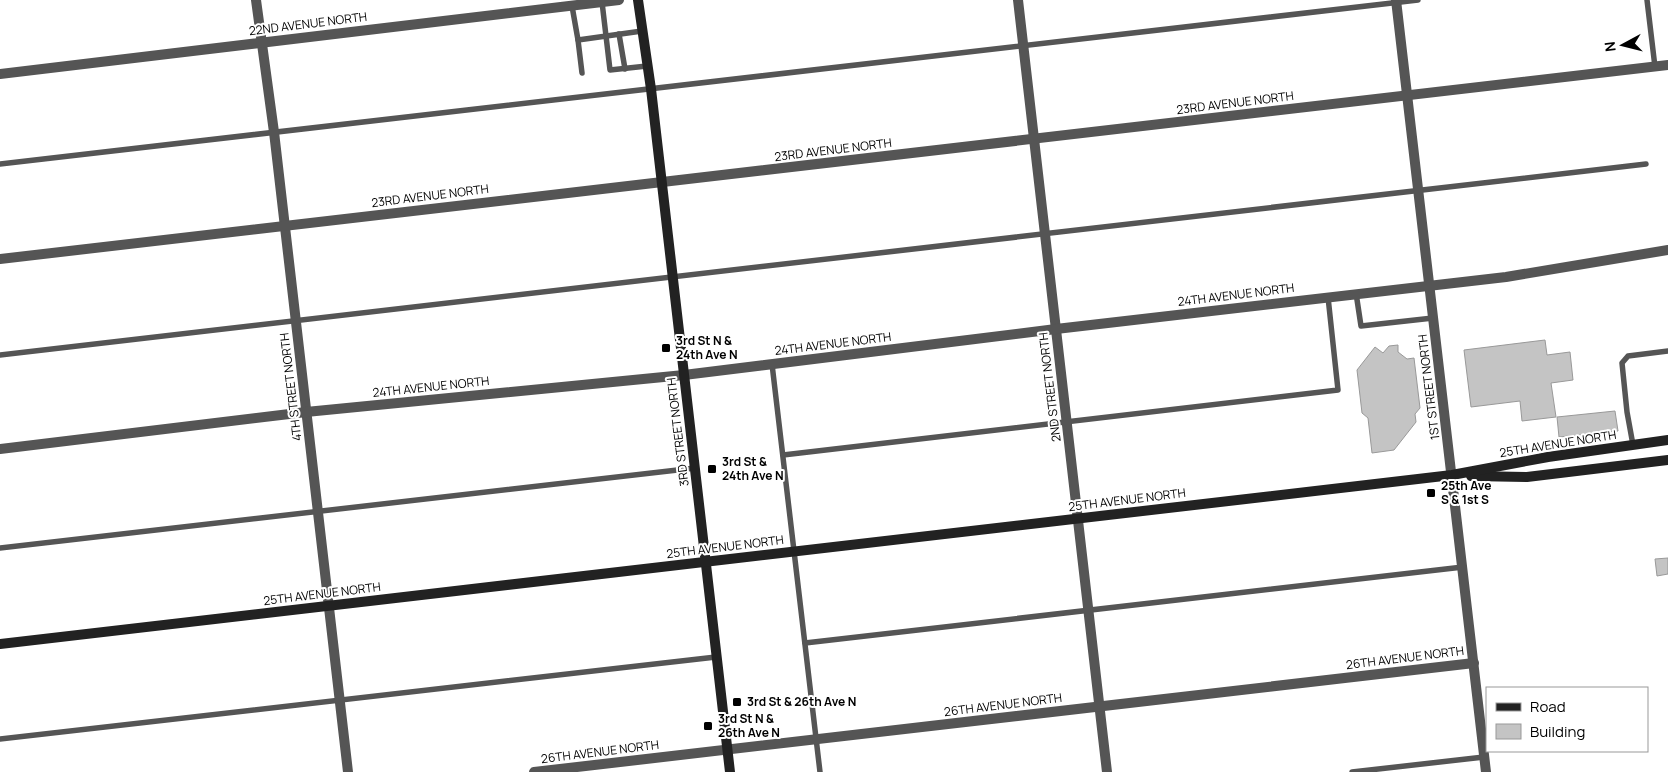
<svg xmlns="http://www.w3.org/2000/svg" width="1668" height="772" font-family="Manrope,sans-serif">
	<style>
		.building { fill: #c4c4c4; stroke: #999 }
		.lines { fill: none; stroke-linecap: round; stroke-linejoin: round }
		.lane { stroke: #555; stroke-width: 5.5 }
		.street { stroke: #555; stroke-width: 10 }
		.secondary { stroke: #222; stroke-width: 10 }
		.poi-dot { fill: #000; stroke: #fff; stroke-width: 2 }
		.labels { text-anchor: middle; stroke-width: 4; stroke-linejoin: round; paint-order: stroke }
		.street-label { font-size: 12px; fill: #000; stroke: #fff }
		.poi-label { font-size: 12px; font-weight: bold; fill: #000; stroke: #fff; text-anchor: start }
	</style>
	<rect width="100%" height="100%" fill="#fff"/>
	<g class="building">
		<polygon points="1545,340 1547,355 1570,352 1573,380 1551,383 1556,417 1522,421 1520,401 1471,407 1464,350"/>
		<polygon points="1398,345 1398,352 1407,359 1414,358 1420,408 1415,414 1416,422 1394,450 1372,453 1368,418 1362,413 1357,370 1375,347 1383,353 1389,346"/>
		<polygon points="1615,411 1618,431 1559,437 1557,417"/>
		<polygon points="1668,558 1668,574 1657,576 1655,559"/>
	</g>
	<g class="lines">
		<g class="lane">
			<polyline points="1647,0 1655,67"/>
			<polyline points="602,2 610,70 647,66"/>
			<polyline points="572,6 578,40 642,31"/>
			<polyline points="619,34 625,69"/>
			<polyline points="578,40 582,73"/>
			<polyline points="0,164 1418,0"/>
			<polyline points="1356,293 1361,326 1433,318"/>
			<polyline points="0,355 1646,164"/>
			<polyline points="772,364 820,772"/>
			<polyline points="1633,445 1627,412 1622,363 1628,356 1668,351"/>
			<polyline points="783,455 1338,390 1328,297"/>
			<polyline points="0,548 695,468"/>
			<polyline points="805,643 1463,567"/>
			<polyline points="0,739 716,657"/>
			<polyline points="1352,772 1484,757"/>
		</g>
		<g class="street">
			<polyline points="256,0 274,132 348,772"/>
			<polyline points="1018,0 1107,772"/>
			<polyline points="1396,0 1486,772"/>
			<polyline points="0,74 619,0"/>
			<polyline points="0,259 1668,65"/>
			<polyline points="0,449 306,412 684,375 1056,329 1506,277 1668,250"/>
			<polyline points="534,772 1474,663"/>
		</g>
		<g class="secondary">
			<polyline points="638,0 651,89 730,772"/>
			<polyline points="1471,476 1527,477 1668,460"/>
			<polyline points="0,644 1452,475 1548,457 1668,440"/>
		</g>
	</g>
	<g class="poi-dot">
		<rect x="661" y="343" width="10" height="10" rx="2.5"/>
		<rect x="707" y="464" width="10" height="10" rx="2.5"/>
		<rect x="1426" y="488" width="10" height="10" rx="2.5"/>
		<rect x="732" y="697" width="10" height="10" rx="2.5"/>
		<rect x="703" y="721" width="10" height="10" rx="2.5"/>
	</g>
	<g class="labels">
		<g class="street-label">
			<text transform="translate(308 24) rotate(-7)" y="4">22ND AVENUE NORTH</text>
			<text transform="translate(1235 103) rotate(-7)" y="4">23RD AVENUE NORTH</text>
			<text transform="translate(833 150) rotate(-7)" y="4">23RD AVENUE NORTH</text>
			<text transform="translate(430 196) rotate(-7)" y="4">23RD AVENUE NORTH</text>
			<text transform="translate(1236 295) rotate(-7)" y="4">24TH AVENUE NORTH</text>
			<text transform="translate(833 344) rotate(-7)" y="4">24TH AVENUE NORTH</text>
			<text transform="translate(291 387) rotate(-97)" y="4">4TH STREET NORTH</text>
			<text transform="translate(431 387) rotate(-6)" y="4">24TH AVENUE NORTH</text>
			<text transform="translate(1050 387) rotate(-97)" y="4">2ND STREET NORTH</text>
			<text transform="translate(1429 387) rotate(-97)" y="4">1ST STREET NORTH</text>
			<text transform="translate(678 432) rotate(-97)" y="4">3RD STREET NORTH</text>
			<text transform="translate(1558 444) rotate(-9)" y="4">25TH AVENUE NORTH</text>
			<text transform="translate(1127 500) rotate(-7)" y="4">25TH AVENUE NORTH</text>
			<text transform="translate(725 547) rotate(-7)" y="4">25TH AVENUE NORTH</text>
			<text transform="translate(322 594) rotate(-7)" y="4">25TH AVENUE NORTH</text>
			<text transform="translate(1405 658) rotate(-7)" y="4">26TH AVENUE NORTH</text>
			<text transform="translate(1003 705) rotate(-7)" y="4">26TH AVENUE NORTH</text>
			<text transform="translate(600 752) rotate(-7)" y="4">26TH AVENUE NORTH</text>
		</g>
		<g class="poi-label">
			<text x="676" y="345">3rd St N &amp;<tspan x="676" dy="14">24th Ave N</tspan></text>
			<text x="722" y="466">3rd St &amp;<tspan x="722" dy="14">24th Ave N</tspan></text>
			<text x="1441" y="490">25th Ave<tspan x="1441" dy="14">S &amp; 1st S</tspan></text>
			<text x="747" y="706">3rd St &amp; 26th Ave N</text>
			<text x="718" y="723">3rd St N &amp;<tspan x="718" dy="14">26th Ave N</tspan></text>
		</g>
	</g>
	<rect x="1486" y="687" width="162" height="65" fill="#ffffff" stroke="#999999"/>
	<rect x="1496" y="703" width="25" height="8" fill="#222222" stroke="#999999"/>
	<text x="1530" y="712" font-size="15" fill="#000000">Road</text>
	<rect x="1496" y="724" width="25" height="15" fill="#c4c4c4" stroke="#999999"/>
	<text x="1530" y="737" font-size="15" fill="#000000">Building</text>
	<g transform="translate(1623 45) rotate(263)" stroke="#ffffff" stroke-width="4" paint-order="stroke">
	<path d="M0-4L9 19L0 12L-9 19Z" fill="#000000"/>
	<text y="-8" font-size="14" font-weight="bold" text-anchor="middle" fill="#000000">N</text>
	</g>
</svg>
